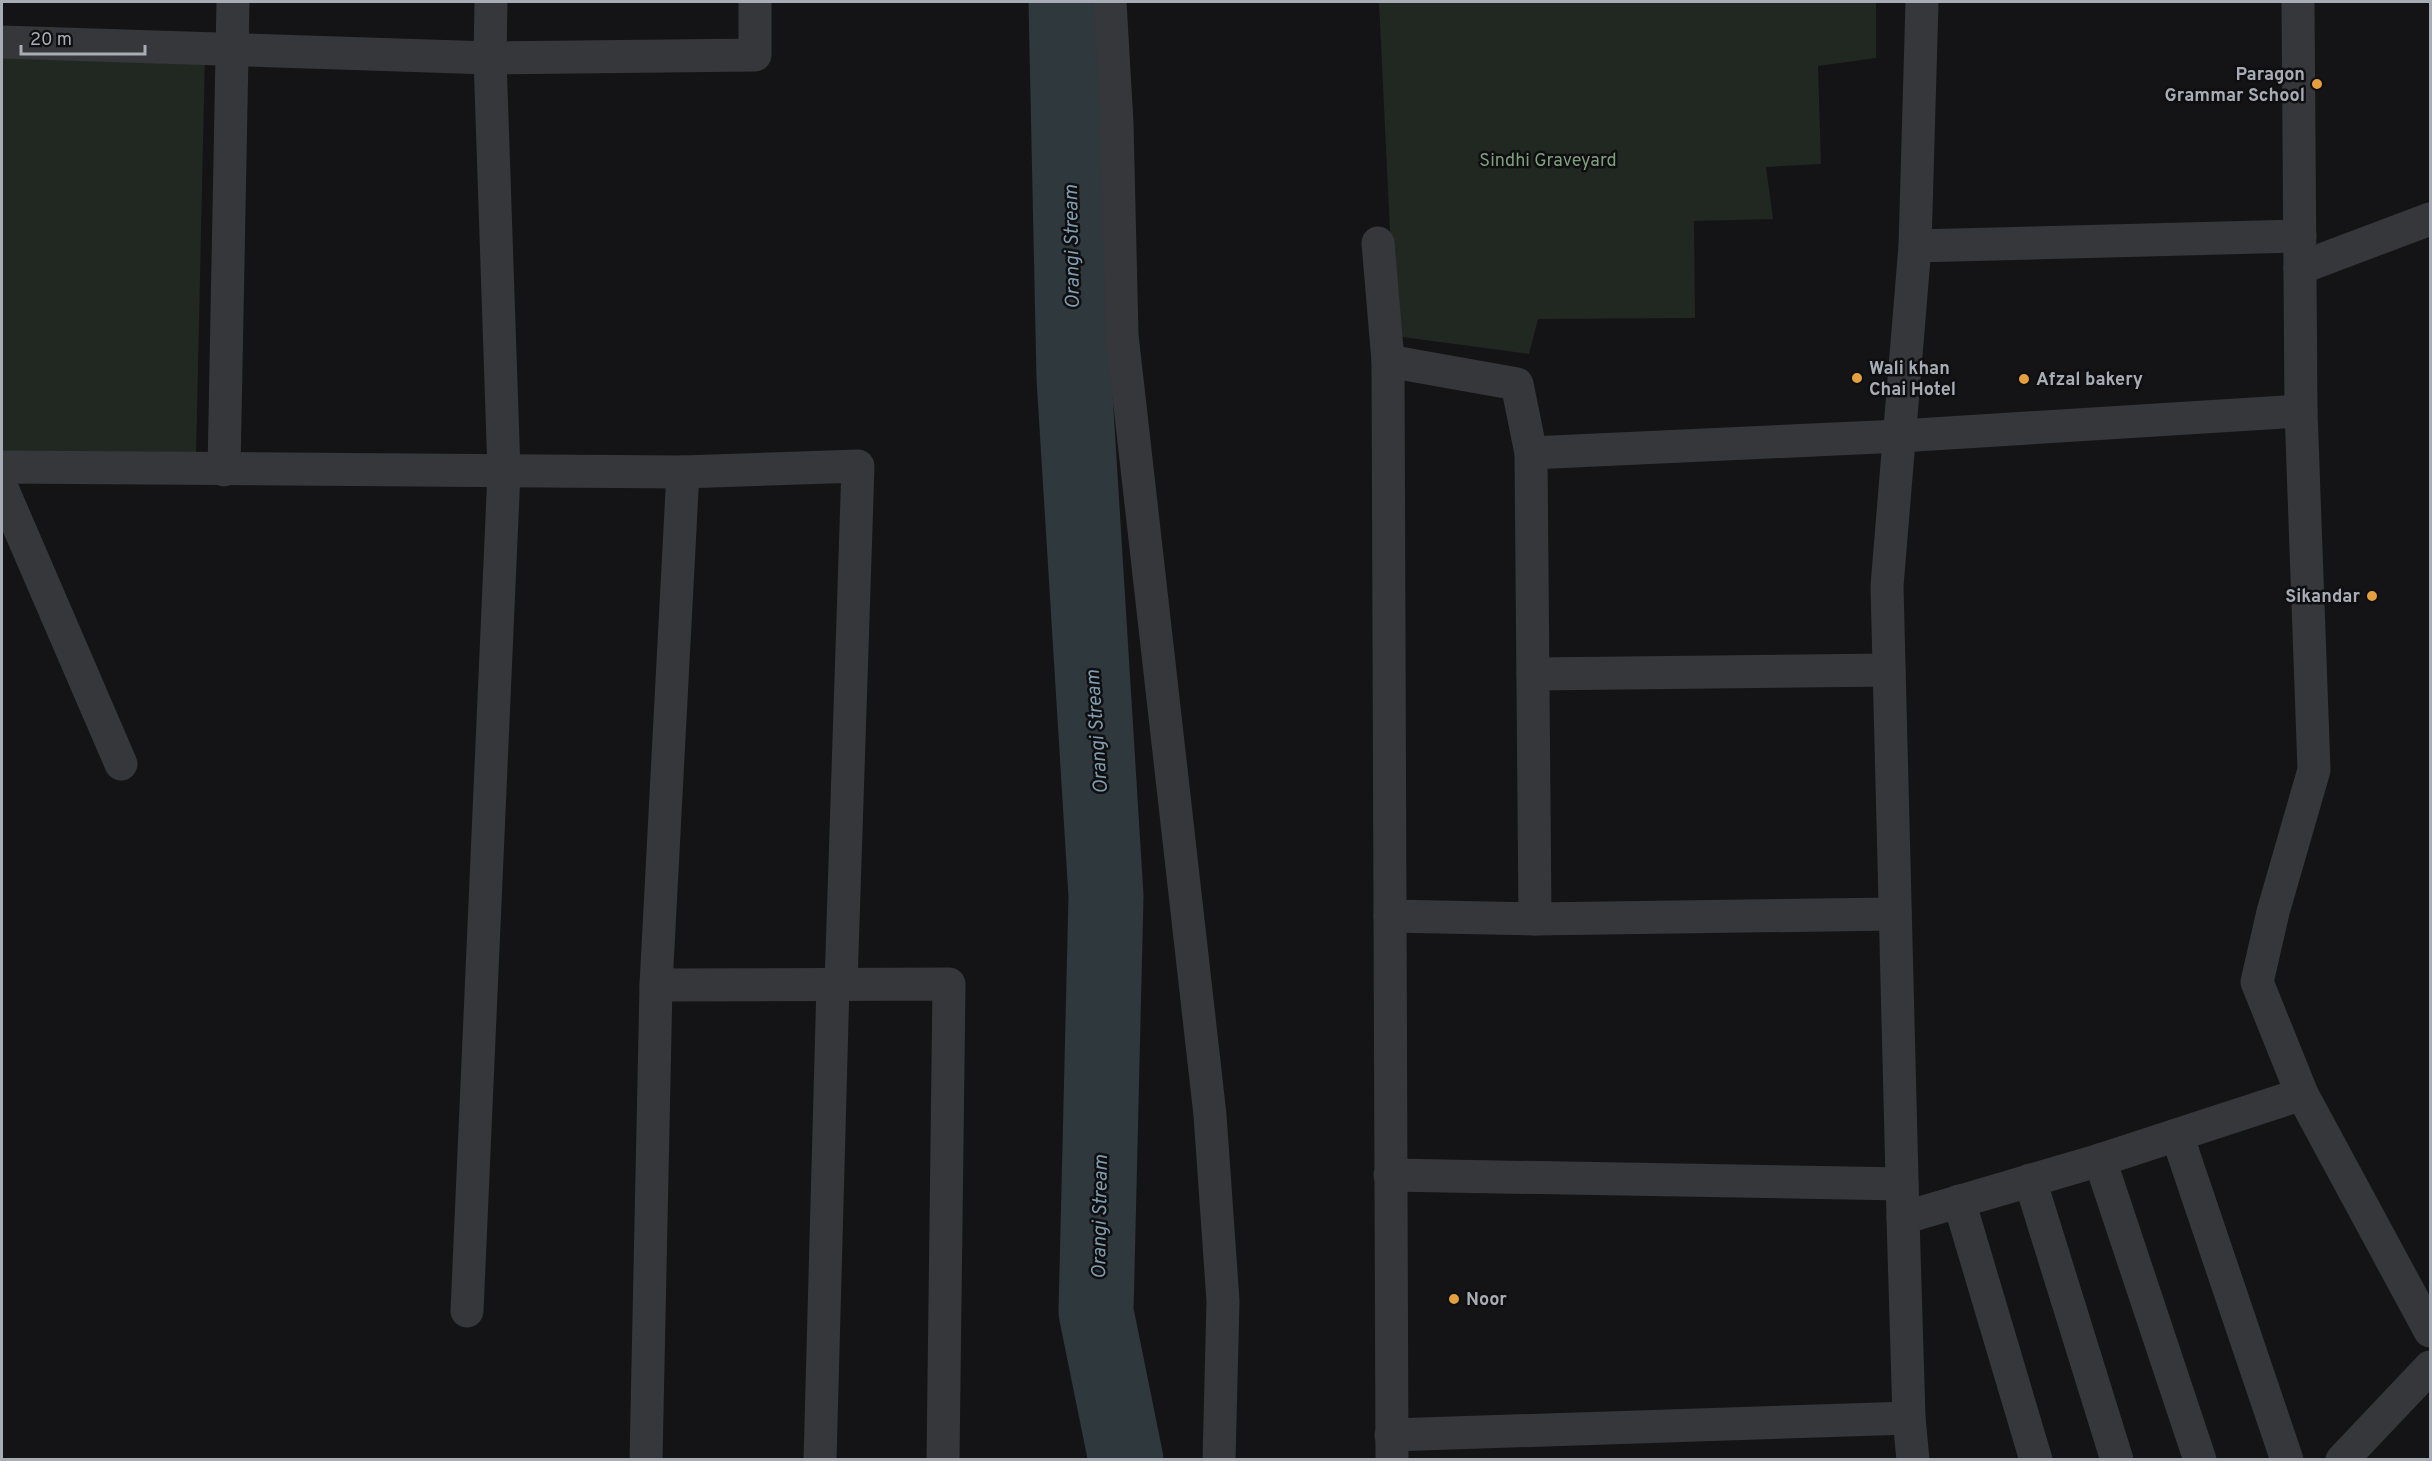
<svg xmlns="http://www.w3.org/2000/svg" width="2432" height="1461" font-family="Overpass,sans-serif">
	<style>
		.green { fill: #212821 }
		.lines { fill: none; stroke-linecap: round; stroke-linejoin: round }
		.river { stroke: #2e383d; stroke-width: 75 }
		.minor { stroke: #35373a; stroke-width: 33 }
		.poi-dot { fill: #e4a03e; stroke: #0f0f11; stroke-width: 2 }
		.labels { text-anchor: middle; stroke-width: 5; stroke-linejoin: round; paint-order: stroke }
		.poi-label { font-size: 18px; font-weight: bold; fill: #a7acb5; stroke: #0f0f11; text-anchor: start }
		.park-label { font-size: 18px; fill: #809f7f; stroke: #0f0f11 }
		.water-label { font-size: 20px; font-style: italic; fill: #809cae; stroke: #0f0f11 }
	</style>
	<rect width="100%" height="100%" fill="#141416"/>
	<g class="green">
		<polygon points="1379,2 1876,2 1876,58 1818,66 1821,164 1766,167 1773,219 1694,221 1695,318 1538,319 1529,354 1395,336"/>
		<polygon points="2,51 205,54 196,454 8,460 2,447"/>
	</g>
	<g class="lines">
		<polyline class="river" points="1066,2 1074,378 1106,896 1096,1312 1126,1460"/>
		<g class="minor">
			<polyline points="1110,2 1117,123 1122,335 1210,1115 1223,1301 1219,1460"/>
			<polyline points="2298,2 2301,411 2314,770 2273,912 2257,982 2302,1094 2430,1331"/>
			<polyline points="2,42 490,58 755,55 755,2"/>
			<polyline points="1378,243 1388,361 1392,1460"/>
			<polyline points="1915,246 2300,236"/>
			<polyline points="2300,268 2430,219"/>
			<polyline points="1388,361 1517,384 1531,453 1535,919"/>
			<polyline points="1531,453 1900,436 2301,411"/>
			<polyline points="2,467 683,472 858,466 841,984"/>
			<polyline points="224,470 233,2"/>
			<polyline points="2,488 121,764"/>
			<polyline points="1533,674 1889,670"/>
			<polyline points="1390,916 1535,919 1895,914"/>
			<polyline points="656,985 949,984 943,1460"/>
			<polyline points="2177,1135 2287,1460"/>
			<polyline points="2100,1160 2200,1460"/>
			<polyline points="1390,1175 1902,1184"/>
			<polyline points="2030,1180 2117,1460"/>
			<polyline points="1959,1201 2036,1460"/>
			<polyline points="1903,1218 2100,1160 2302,1094"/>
			<polyline points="467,1311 504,472 490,58 491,2"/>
			<polyline points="1391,1435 1909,1418"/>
			<polyline points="646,1460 656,985 683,472"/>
			<polyline points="820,1460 833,984"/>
			<polyline points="1913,1460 1909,1418 1903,1218 1887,586 1915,246 1922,2"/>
			<polyline points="2342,1460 2430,1367"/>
		</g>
	</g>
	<g class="poi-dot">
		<circle cx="2317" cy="84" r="6"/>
		<circle cx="1857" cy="378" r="6"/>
		<circle cx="2024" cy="379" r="6"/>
		<circle cx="2372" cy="596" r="6"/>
		<circle cx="1454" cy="1299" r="6"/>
	</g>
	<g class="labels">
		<g class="poi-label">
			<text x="2305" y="80" text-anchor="end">Paragon<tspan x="2305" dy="21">Grammar School</tspan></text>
			<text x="1869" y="374">Wali khan<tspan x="1869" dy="21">Chai Hotel</tspan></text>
			<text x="2036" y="385">Afzal bakery</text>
			<text x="2360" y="602" text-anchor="end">Sikandar</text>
			<text x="1466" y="1305">Noor</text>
		</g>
		<g class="park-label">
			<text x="1548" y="166">Sindhi Graveyard</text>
		</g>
		<g class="water-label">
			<text transform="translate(1071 247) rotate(-91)" y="7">Orangi Stream</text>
			<text transform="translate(1096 732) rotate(-94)" y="7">Orangi Stream</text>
			<text transform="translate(1099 1217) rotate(-89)" y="7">Orangi Stream</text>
		</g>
	</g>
	<rect width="2432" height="1461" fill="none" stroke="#a7acb5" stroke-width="6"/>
	<path d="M21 45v9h124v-9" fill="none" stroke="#a7acb5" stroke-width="3"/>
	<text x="30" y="45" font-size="18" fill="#a7acb5" stroke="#0f0f11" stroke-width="4.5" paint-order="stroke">20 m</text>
</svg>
